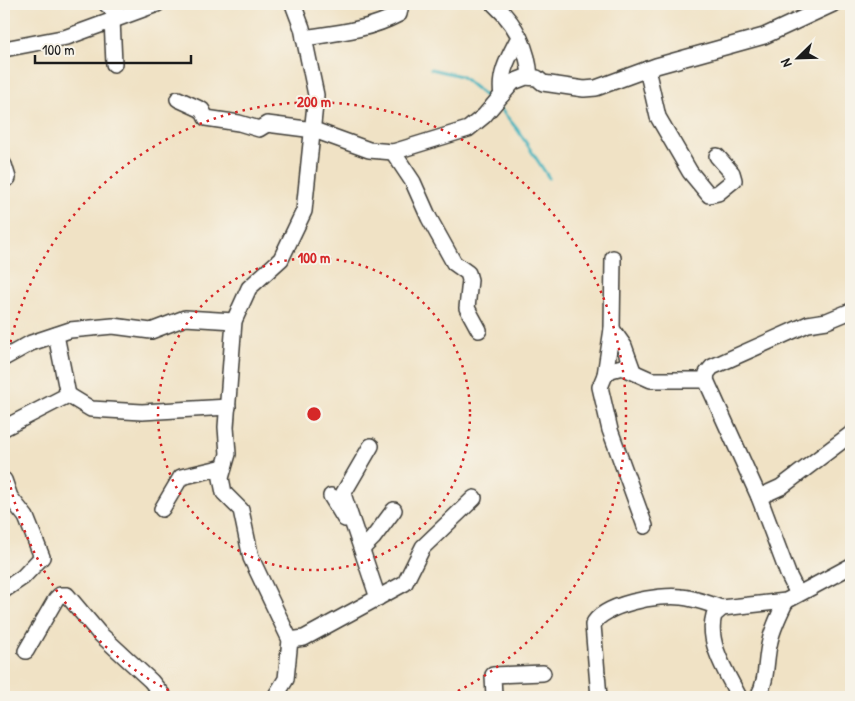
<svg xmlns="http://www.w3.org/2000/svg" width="855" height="701" font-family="'Patrick Hand',sans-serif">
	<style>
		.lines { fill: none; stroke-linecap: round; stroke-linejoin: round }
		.stream { stroke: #43b3bd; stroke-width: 3 }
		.minor-casing { stroke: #3c3a35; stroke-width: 18 }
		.minor { stroke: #fff; stroke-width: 15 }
		.ring { fill: none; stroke: #d62828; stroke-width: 2.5; stroke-dasharray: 2.5 5 }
		.centre { fill: #d62828; stroke: #f7f3e8; stroke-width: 2.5 }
		.ring-label { font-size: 15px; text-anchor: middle; font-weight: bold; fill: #d62828; stroke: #f7f3e8; stroke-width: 4; stroke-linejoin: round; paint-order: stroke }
	</style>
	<rect width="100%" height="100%" fill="#f7f3e8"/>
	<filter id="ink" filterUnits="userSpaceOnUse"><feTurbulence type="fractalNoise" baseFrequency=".02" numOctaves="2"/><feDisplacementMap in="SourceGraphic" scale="10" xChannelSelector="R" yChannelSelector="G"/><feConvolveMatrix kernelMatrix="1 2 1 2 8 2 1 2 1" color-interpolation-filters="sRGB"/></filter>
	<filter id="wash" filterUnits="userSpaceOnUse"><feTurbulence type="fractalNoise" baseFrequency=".0096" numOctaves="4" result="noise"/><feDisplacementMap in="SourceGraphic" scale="20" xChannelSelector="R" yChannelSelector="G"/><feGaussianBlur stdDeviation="1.12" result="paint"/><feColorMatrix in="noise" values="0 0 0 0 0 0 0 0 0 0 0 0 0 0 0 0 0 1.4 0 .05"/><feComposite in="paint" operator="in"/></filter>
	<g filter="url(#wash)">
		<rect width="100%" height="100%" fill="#f0e2c5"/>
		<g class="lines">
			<g class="stream">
				<polyline points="431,69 461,76 491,101"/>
				<polyline points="498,106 517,129 549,178"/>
			</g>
		</g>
	</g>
	<g filter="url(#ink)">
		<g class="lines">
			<defs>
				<g id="minor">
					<polyline points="106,4 121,16"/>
					<path d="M494 4C515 23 528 48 530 77"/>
					<polyline points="112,19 114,64"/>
					<path d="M304 38C337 33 369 30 399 14L401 4"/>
					<polyline points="4,49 67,37 157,4"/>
					<polyline points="647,69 658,117 690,172 709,195 718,193 734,180 732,173 717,156"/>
					<path d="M502 95C498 74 510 55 519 37"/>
					<polyline points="178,99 202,110 206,118 239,123 259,129 267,124 314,130 369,150 393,152 468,129 484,116 513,82 526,77 537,78 543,83 584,89 596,88 656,66 764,36 833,4"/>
					<polyline points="393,152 413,182 429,218 454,263 468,273 470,280 467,308 479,330"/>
					<polyline points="4,165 8,178"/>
					<polyline points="613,258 612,329 605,375 600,387 610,430 645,526"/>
					<polyline points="612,329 624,346 633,371"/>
					<polyline points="56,335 68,395"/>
					<polyline points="4,358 31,343 70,330 113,326 151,331 185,318 234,321"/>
					<polyline points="605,375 611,370 622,367 651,380 706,380 759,497 788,574 798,594"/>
					<polyline points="706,380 707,373 712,367 808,324 827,321 851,311"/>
					<polyline points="4,428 68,395 91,409 142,412 228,407"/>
					<polyline points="371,446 343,494 378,598"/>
					<polyline points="4,480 10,497 26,517 42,557 23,577 4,590"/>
					<polyline points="331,496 345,519"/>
					<polyline points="759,497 781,487 851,434"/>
					<polyline points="162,509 181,477 224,467"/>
					<polyline points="363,548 373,538 394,510"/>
					<polyline points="290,640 304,638 405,583 423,547 474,498"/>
					<polyline points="26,651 56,599 60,595 67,595 99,633 151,681 164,697"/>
					<polyline points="275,697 286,679 290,640 251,558 241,510 224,493 221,478 228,454 226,427 234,321 249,288 281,259 304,211 316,95 302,28 293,4"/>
					<polyline points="494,697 493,675 543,673"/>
					<path d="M599 697 593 625C602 604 660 594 681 597 695 598 709 604 722 608"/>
					<path d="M739 697C727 673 706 643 714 615L722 608 786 601 851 566"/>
					<path d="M758 697C768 679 765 660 770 641 773 627 780 613 786 601"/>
				</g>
			</defs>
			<use href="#minor" class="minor-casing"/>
			<use href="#minor" class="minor"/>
		</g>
	</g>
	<g class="ring">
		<circle cx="314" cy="414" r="156"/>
		<path d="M182 697A312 312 0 0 1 4 449M4 379A312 312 0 1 1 446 697"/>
	</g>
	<circle cx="314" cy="414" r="8" class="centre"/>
	<g class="ring-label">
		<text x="314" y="107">200 m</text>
		<text x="314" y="263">100 m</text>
	</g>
	<rect width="855" height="701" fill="none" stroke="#f7f3e8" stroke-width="20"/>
	<g transform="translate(798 58) rotate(247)" stroke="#f7f3e8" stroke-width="4" paint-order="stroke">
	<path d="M0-4L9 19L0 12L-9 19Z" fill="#1c1c1c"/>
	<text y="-8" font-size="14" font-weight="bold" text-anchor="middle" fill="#1c1c1c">N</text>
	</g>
	<path d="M35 55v8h156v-8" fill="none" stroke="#1c1c1c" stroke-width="2.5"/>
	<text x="42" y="55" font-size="15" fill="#1c1c1c" stroke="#f7f3e8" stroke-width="4" paint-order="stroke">100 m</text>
</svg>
